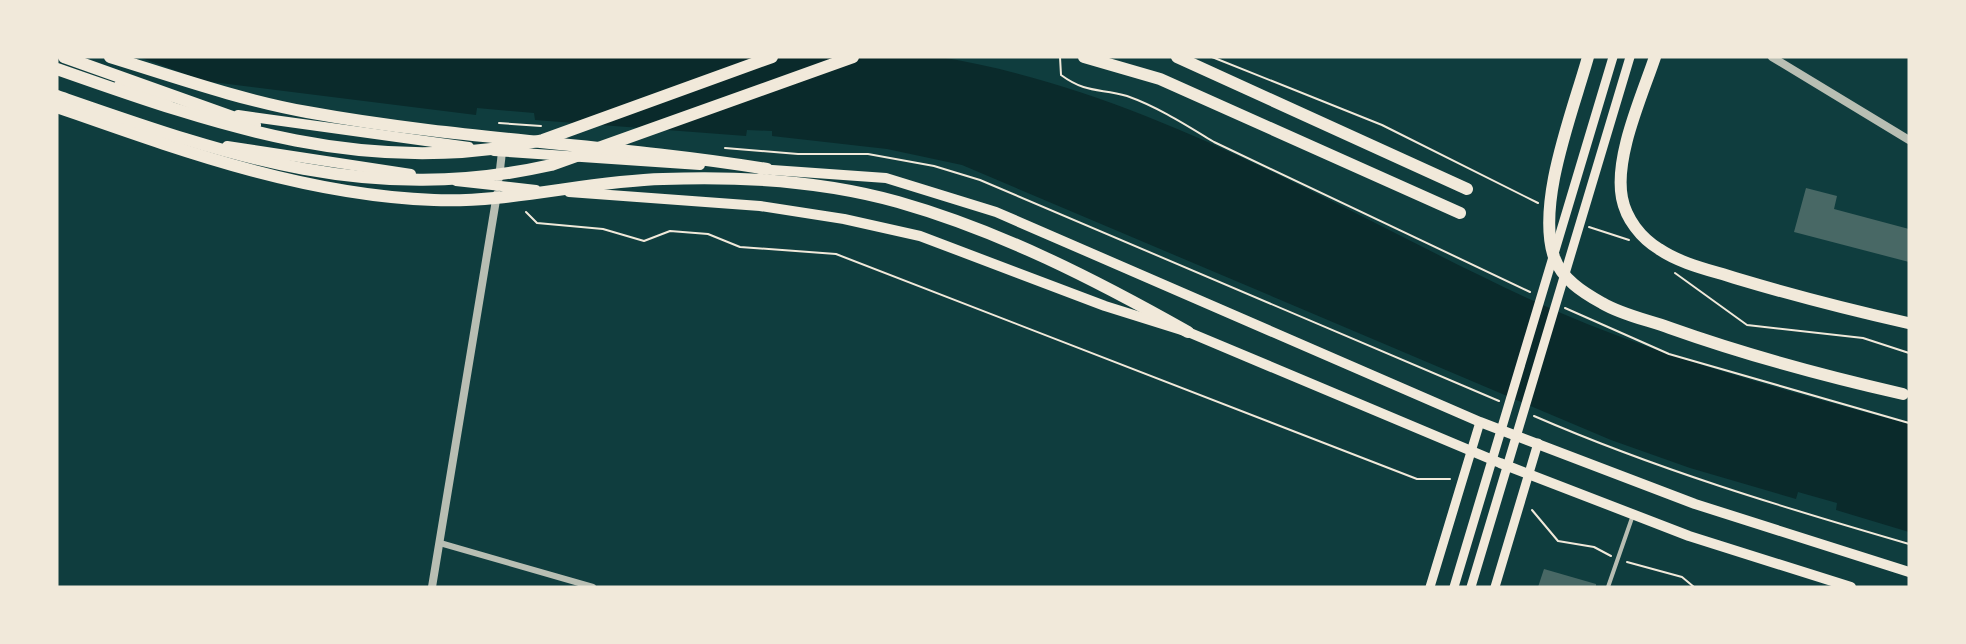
<svg xmlns="http://www.w3.org/2000/svg" width="1966" height="644" font-family="Barlow,sans-serif">
	<style>
		.water { fill: #0a2a2b }
		.building { fill: #486865 }
		.lines { fill: none; stroke-linecap: round; stroke-linejoin: round }
		.path { stroke: #f1e9da; stroke-width: 2 }
		.service { stroke: #b8beb3; stroke-width: 4 }
		.minor { stroke: #b8beb3; stroke-width: 6 }
		.tertiary { stroke: #b8beb3; stroke-width: 8 }
		.secondary { stroke: #f1e9da; stroke-width: 9 }
		.primary { stroke: #f1e9da; stroke-width: 10 }
		.trunk { stroke: #f1e9da; stroke-width: 12 }
	</style>
	<rect width="100%" height="100%" fill="#0f3d3e"/>
	<path class="water" d="M139 57H940C1152 92 1336 209 1527 298 1650 355 1780 389 1909 424V532L1836 510 1837 503 1798 492 1796 499 1690 468 1611 440 962 165 887 149 772 136V131L747 130 746 136 535 120 534 113 477 108 476 115 204 81Z"/>
	<g class="building">
		<polygon points="1806,188 1837,196 1834,209 1909,229 1909,262 1794,232"/>
		<polygon points="1544,569 1596,584 1596,587 1538,587"/>
	</g>
	<g class="lines">
		<g class="path">
			<path d="M1060 57 1061 75C1087 94 1100 88 1127 96 1158 107 1186 125 1214 142L1530 292"/>
			<polyline points="1212,57 1382,125 1538,203"/>
			<polyline points="499,123 541,126"/>
			<polyline points="725,148 798,154 868,154 934,166 980,180 1499,401"/>
			<polyline points="526,212 537,223 603,229 644,241 670,231 708,234 740,247 836,254 1417,479 1450,479"/>
			<polyline points="1589,227 1629,240"/>
			<polyline points="1675,273 1747,325 1863,338 1909,353"/>
			<polyline points="1565,308 1669,354 1909,423"/>
			<path d="M1534 416C1656 469 1782 507 1909 544"/>
			<polyline points="1532,510 1558,541 1594,547 1611,556"/>
			<polyline points="1627,562 1682,577 1694,587"/>
		</g>
		<polyline class="service" points="1608,587 1633,515"/>
		<polyline class="minor" points="440,543 593,587"/>
		<g class="tertiary">
			<polyline points="1772,57 1909,140"/>
			<polyline points="499,178 502,152"/>
			<polyline points="432,587 497,194"/>
		</g>
		<g class="secondary">
			<polyline points="1430,587 1480,422"/>
			<polyline points="1454,587 1613,57"/>
			<polyline points="1471,587 1630,57"/>
			<polyline points="1495,587 1538,443"/>
		</g>
		<g class="primary">
			<polyline points="119,85 167,100"/>
			<polyline points="238,115 469,147"/>
			<polyline points="227,146 411,174"/>
			<polyline points="494,151 700,165"/>
			<polyline points="760,169 886,178 996,212 1480,422 1695,504 1909,572"/>
			<polyline points="456,181 536,190"/>
			<polyline points="569,192 760,206 844,219 920,236 1105,306 1188,332 1500,463 1689,536 1851,587"/>
		</g>
		<g class="trunk">
			<polyline points="64,57 255,125"/>
			<path d="M110 57C175 77 240 100 307 112 459 140 614 144 767 169"/>
			<polyline points="1084,57 1160,79 1460,213"/>
			<polyline points="1177,57 1467,189"/>
			<path d="M1588 57C1573 111 1536 203 1554 257 1562 279 1582 292 1602 303 1622 315 1648 320 1670 328 1746 355 1824 376 1903 394"/>
			<path d="M1655 57C1642 96 1614 157 1622 198 1626 219 1641 238 1659 249 1681 264 1710 270 1735 278 1792 295 1850 310 1908 323"/>
			<path d="M57 69C219 126 370 179 543 140L772 57"/>
			<path d="M57 96C227 155 368 206 551 165L853 57"/>
			<path d="M57 107C180 150 302 195 434 200 511 203 586 181 663 179 740 176 823 181 898 202 1000 231 1096 280 1188 332"/>
		</g>
	</g>
	<rect width="1966" height="644" fill="none" stroke="#f1e9da" stroke-width="117"/>
</svg>
